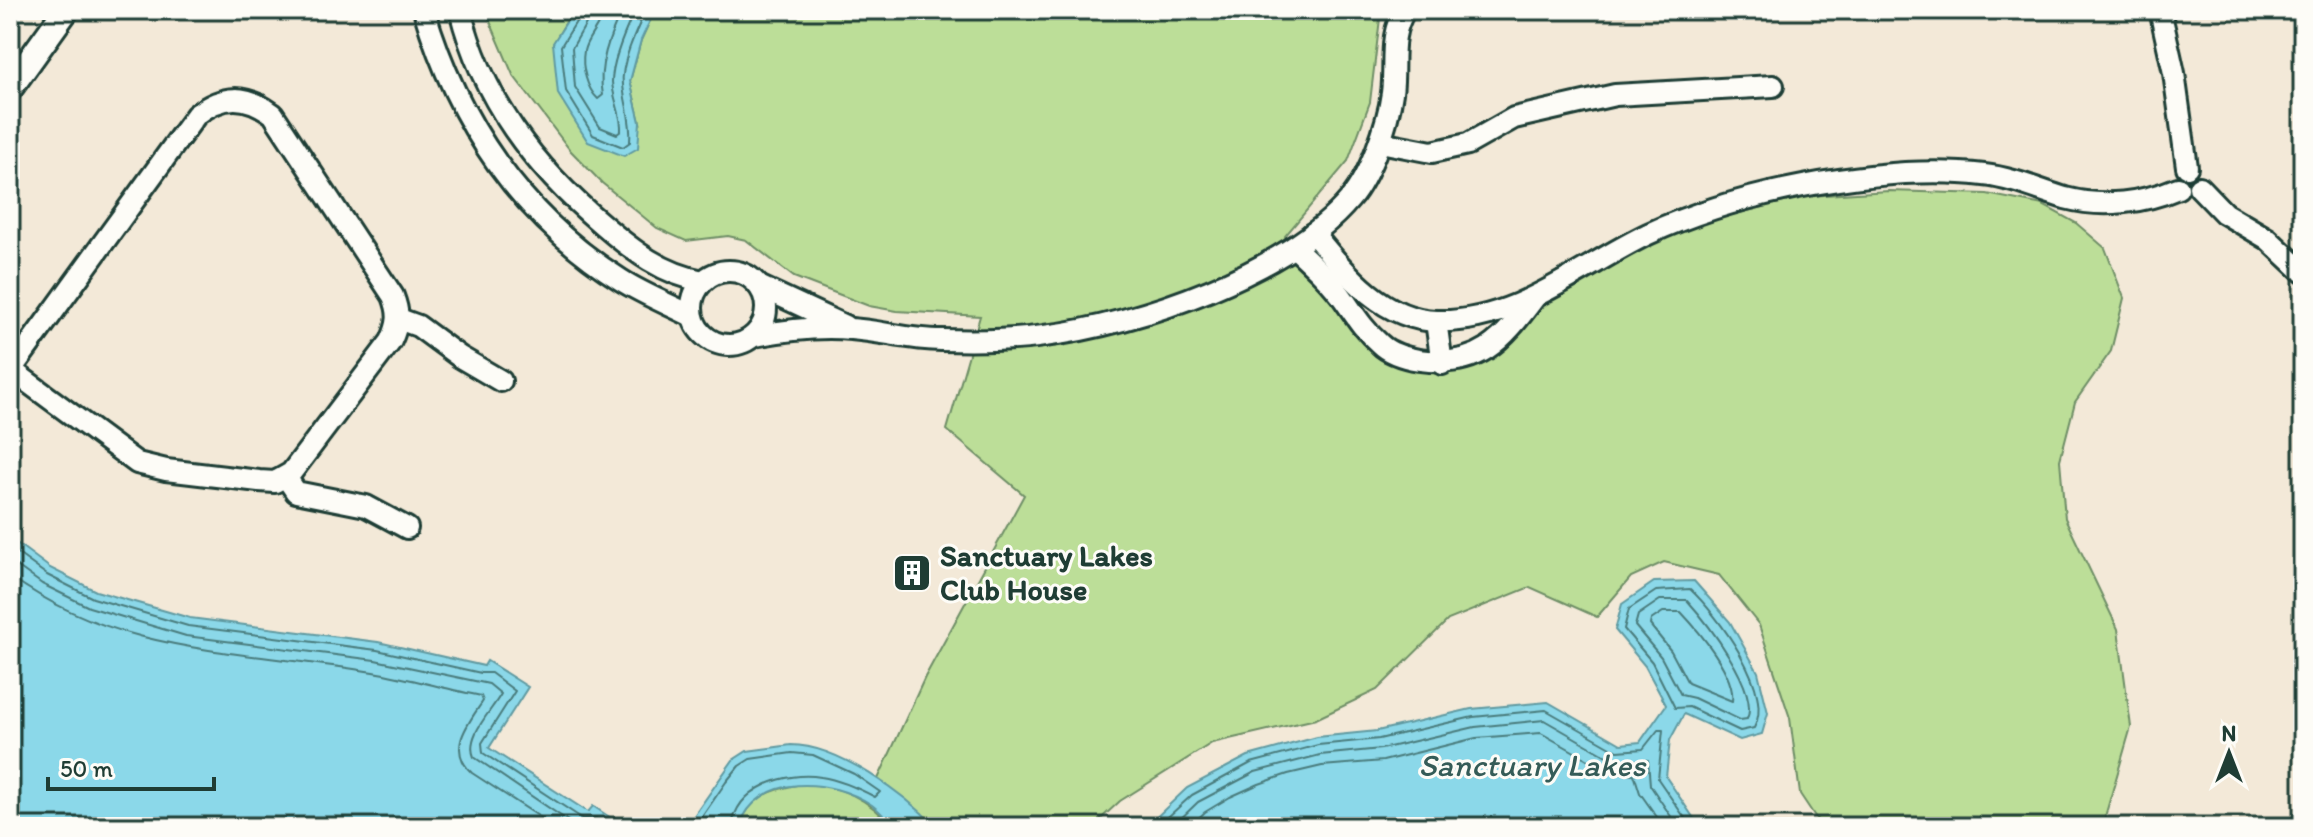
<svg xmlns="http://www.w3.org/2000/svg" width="2313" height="837" font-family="Itim,sans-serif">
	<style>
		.green { fill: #bcde98; stroke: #6e8e66; stroke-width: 2 }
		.water { fill: #8bd8e9; stroke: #609aa1; stroke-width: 2 }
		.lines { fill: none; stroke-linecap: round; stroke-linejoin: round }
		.shore { stroke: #4a7b7c; stroke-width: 2 }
		.minor-casing { stroke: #1f3d34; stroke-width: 26 }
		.tertiary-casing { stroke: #1f3d34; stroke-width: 30 }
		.minor { stroke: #fdfcf7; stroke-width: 20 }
		.tertiary { stroke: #fdfcf7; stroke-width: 24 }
		.labels { text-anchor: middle; stroke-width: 6; stroke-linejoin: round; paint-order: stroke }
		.poi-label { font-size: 30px; font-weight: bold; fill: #1f3d34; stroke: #fdfcf7; text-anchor: start }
		.water-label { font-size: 32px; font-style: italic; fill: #355c58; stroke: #fdfcf7 }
	</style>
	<rect width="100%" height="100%" fill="#f3e9d8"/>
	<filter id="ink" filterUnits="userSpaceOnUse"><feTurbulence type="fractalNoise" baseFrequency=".0125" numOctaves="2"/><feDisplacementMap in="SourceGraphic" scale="16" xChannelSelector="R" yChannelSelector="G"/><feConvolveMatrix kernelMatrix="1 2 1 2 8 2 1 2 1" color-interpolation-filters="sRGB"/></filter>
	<g filter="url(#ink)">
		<g class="green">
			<polygon points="515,10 573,10 553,44 640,122 630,81 641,40 655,10 1381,10 1370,102 1348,161 1285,236 1307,274 1381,357 1445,368 1488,357 1563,289 1636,249 1711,220 1808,196 1889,191 1987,194 2043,205 2076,223 2105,248 2124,298 2111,351 2075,402 2060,460 2065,518 2118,629 2131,727 2102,827 1822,827 1800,794 1790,718 1759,625 1719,575 1664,562 1631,577 1597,617 1530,587 1448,620 1377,690 1316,719 1212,743 1120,801 1092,827 936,827 878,779 925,677 1024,495 947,430 980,316 897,311 869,306 794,277 746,240 728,236 686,241 657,228 602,183 570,150 513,75 489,19"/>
			<path d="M802 784C839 784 870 800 893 827H739C750 796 772 789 802 784Z"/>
		</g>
		<g class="water">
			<polygon points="574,10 655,10 641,40 630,81 640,122 638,148 624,156 588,142 558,94 553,43"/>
			<polygon points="10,538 50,568 96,591 190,618 378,642 484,666 487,661 528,687 489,748 588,812 593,806 614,820 615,827 10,827"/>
			<polygon points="1694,581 1730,622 1758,672 1768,713 1762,734 1740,740 1684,714 1670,740 1666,777 1695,820 1705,827 1146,827 1187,788 1248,756 1317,737 1377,731 1471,709 1548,702 1621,744 1640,742 1666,705 1645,666 1615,630 1622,604 1654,582"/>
			<path d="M791 745C838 745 905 794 936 827H893C887 819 880 811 872 805 831 778 758 772 739 827H686L733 760 747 751Z"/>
		</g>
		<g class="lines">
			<g class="shore">
				<path d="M580 10 579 17 561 46 566 91 593 135 623 147 630 142C632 121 625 105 623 85 620 64 637 29 646 10"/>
				<path d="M590 10 588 20 572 48 575 87 600 127 617 134 621 131C622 114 613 99 612 82 612 61 626 29 635 10"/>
				<path d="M602 10C601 27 587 36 584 51 581 67 587 89 598 99L603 95C597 67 610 35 622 10"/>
				<polyline points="10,548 47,575 93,598 188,626 377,650 481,673 491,673 515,691 482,743 483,753 583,819 596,818 607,827"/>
				<path d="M10 561 42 584 89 607 186 636 375 660 489 684 501 694C491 712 465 736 474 757L577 827"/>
				<path d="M10 576C121 657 245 650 373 672 409 678 445 689 481 696L483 701C468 724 446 749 472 773L555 827"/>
				<path d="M1690 589C1717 614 1775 691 1754 728L1740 731 1689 707 1675 708 1652 662 1624 629 1629 609 1656 591Z"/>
				<path d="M1660 600H1687C1706 621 1760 690 1747 719L1740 720 1694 698 1681 695 1661 657 1635 626 1638 615Z"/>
				<path d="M1663 612H1681C1699 631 1736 675 1732 701L1688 683 1671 651 1650 625 1651 620Z"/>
				<path d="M695 827 726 782 739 766 750 759 792 753 813 755 854 774 880 792 875 797C858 788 841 780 821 777 787 771 736 787 732 827"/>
				<polyline points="1157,827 1192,795 1251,763 1318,745 1379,739 1473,717 1546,710 1618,751 1643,749 1658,730 1663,730 1658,779 1691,827"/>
				<polyline points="1172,827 1198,802 1255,772 1320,755 1381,749 1475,727 1544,720 1615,761 1648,760 1650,785 1678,827"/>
				<polyline points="1189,827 1205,812 1230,797 1259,784 1288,774 1322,766 1383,761 1476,738 1541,733 1610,772 1634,774 1640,793 1664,827"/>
			</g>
			<defs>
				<g id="minor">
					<path d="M424 10C457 122 521 217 621 280 643 294 668 304 692 316"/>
					<path d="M460 10C482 99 534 167 603 225 633 251 663 274 703 281"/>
					<polyline points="2160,10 2174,73 2187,167"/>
					<polyline points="1380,142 1432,152 1468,144 1514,118 1615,95 1773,86"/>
					<polyline points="2199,187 2224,213 2268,239 2303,272"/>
					<path d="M1313 233C1345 272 1382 320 1437 321 1516 323 1581 266 1648 234 1696 212 1751 196 1803 186 1862 175 1924 168 1984 175 2012 178 2039 190 2065 198 2103 208 2143 203 2178 188"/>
					<path d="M1294 247C1312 264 1331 281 1345 301 1356 317 1365 331 1380 344 1389 353 1407 358 1419 360 1479 369 1502 341 1535 297"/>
					<circle cx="729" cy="308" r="37"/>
					<polyline points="759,286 845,326"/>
					<polyline points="399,319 418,326 460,357 501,381"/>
					<polyline points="1436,321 1442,364"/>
					<path d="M754 336C786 330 818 326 851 329 881 331 910 340 941 340 975 341 1010 341 1044 336 1137 325 1289 272 1350 199 1370 176 1388 123 1392 93 1396 64 1388 36 1405 10"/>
					<path d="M10 369 137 463 166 470 259 481 275 482 291 473 391 341C399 323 400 314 393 296L273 114C246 94 223 94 196 115L11 370"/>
					<polyline points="286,477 296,492 366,506 407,528"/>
				</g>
				<polyline id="tertiary" points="10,88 66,10"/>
			</defs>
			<use href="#minor" class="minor-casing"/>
			<use href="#tertiary" class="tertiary-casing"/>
			<use href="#minor" class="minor"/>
			<use href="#tertiary" class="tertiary"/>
		</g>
	</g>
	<defs>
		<symbol id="building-square" viewBox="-11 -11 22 22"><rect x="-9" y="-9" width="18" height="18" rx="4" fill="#1f3d34" stroke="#fdfcf7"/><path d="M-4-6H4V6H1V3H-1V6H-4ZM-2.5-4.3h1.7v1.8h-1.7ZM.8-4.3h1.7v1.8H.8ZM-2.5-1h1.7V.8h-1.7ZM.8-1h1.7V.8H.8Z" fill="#fff"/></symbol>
	</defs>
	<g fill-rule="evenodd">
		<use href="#building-square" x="890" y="551" width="44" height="44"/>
	</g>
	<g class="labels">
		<g class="poi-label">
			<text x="940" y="566">Sanctuary Lakes<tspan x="940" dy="34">Club House</tspan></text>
		</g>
		<g class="water-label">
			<text x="1532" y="776">Sanctuary Lakes</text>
		</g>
	</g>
	<rect width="2313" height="837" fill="none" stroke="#fdfcf7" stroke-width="40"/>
	<rect x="20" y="20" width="2273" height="797" fill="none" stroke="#1f3d34" stroke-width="3" filter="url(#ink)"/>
	<g transform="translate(2229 753)" stroke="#fdfcf7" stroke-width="6" paint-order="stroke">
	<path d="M0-6L14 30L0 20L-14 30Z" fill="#1f3d34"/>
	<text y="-12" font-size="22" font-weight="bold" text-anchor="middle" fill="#1f3d34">N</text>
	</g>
	<path d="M48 777v12h166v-12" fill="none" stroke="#1f3d34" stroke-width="4"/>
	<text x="60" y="777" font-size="24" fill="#1f3d34" stroke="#fdfcf7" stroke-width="6" paint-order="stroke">50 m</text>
</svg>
